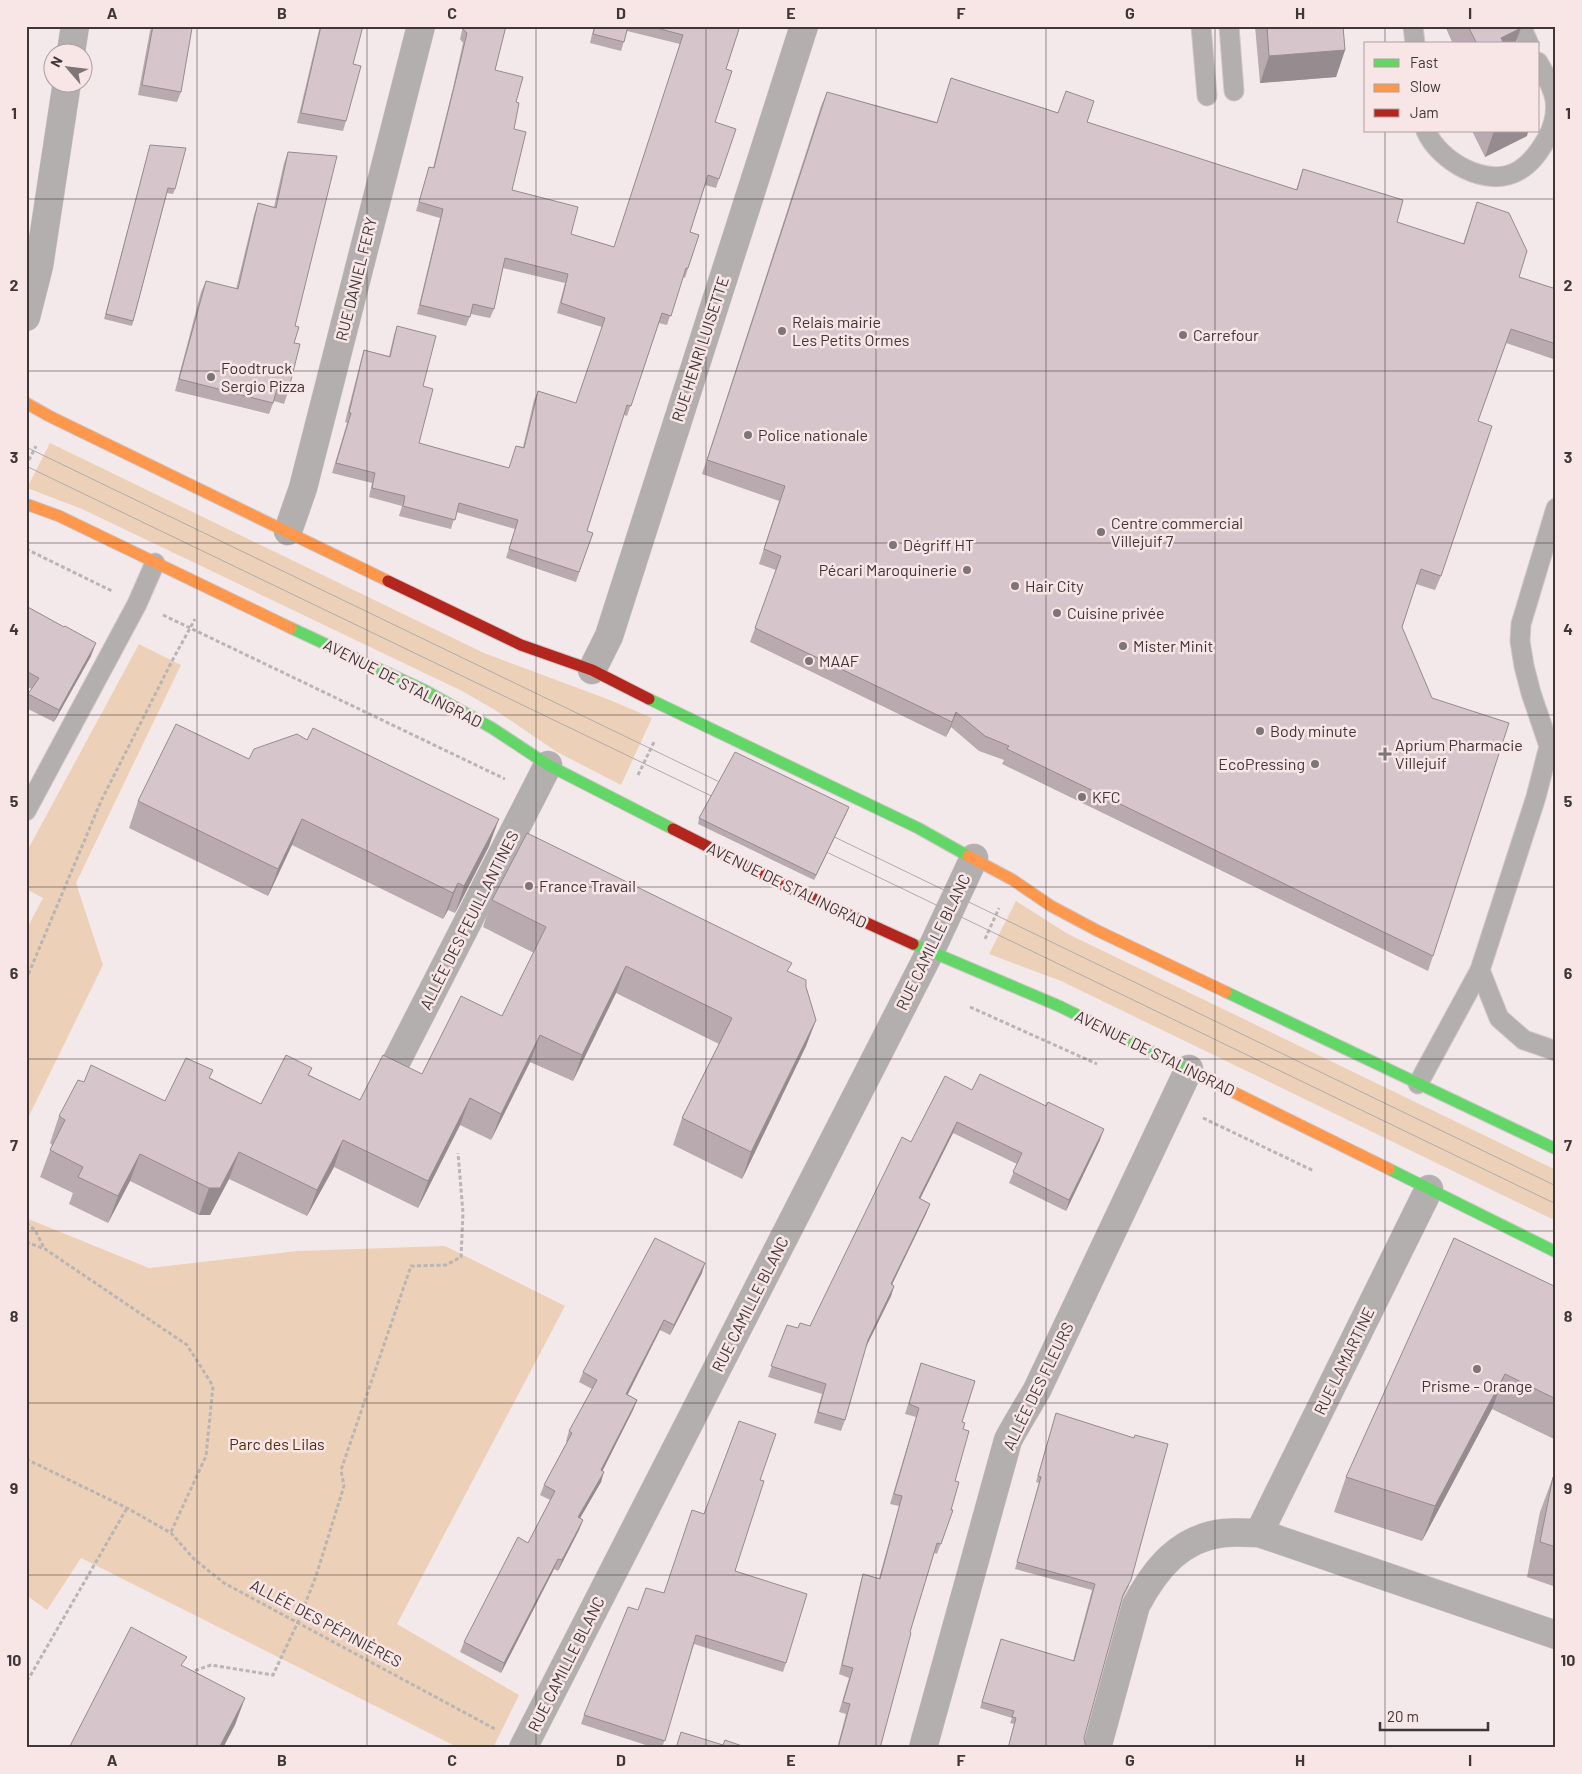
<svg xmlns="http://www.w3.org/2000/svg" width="1582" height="1774" font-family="Barlow,sans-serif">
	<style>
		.green { fill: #ecd1b8 }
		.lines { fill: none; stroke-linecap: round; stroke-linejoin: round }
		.lane-casing { stroke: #cfc6c7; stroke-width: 21 }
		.street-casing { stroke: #cfc6c7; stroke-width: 29 }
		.fast-casing { stroke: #cfc6c7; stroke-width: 13 }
		.slow-casing { stroke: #cfc6c7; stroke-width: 13 }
		.jam-casing { stroke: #cfc6c7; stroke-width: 13 }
		.path { stroke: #b9b5b4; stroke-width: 3; stroke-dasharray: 4 2.5; stroke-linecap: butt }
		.lane { stroke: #b3afae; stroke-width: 19 }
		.street { stroke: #b3afae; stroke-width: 28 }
		.fast { stroke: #63d668; stroke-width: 11 }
		.slow { stroke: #ff974d; stroke-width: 11 }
		.jam { stroke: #b3261e; stroke-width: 11 }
		.tram { stroke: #b0abaa; stroke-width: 1 }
		.wall { fill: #b8aaaf }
		.shaded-wall { fill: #968b8f }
		.building { fill: #d6c6cc; stroke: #968b8f }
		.grid { fill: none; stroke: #3f3737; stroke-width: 1; stroke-opacity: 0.55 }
		.poi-dot { fill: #7e7576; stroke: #f8e5e6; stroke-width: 2 }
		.labels { text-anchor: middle; stroke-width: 5; stroke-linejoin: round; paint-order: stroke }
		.street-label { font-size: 16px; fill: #3f3737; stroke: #f8e5e6 }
		.poi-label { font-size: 16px; fill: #3f3737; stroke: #f8e5e6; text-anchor: start }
		.park-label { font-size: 16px; fill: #4b300b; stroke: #f8e5e6 }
		.neatline { fill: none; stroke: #3f3737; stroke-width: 2 }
		.grid-label { font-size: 16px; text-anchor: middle; font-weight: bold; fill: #3f3737 }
	</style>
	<rect width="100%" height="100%" fill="#f4e9ea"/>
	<g class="green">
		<polygon points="50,443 484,653 610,700 652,718 621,785 557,752 495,710 462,691 82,509 27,488"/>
		<polygon points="139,644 181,665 76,883 103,965 26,1122 26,930 43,898 26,889 26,853"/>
		<polygon points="1016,901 1068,934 1556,1170 1556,1221 1061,981 989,954"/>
		<polygon points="26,1218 149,1268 297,1251 445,1246 565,1306 397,1624 519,1695 493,1748 459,1748 81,1558 47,1610 26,1595"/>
	</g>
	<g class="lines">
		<defs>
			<g id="lane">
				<polyline points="1201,26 1207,96"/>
				<polyline points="1229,26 1234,91"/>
				<polyline points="1413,26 1415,44"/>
				<polyline points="1521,26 1529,44"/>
				<path d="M1426 131C1439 161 1487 189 1518 171 1531 164 1539 152 1546 140 1553 129 1557 113 1555 100 1553 86 1544 73 1538 62"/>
				<polyline points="26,811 137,604 155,563"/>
				<polyline points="1480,970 1499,1018 1524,1040 1556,1051"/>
				<polyline points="1418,1084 1480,970 1536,797 1549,746 1531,693 1524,666 1520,641 1521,624 1556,508"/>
			</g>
			<g id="street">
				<polyline points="71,52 75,26"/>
				<polyline points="26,317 39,266 67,82"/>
				<polyline points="288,531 303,488 421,26"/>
				<polyline points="592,670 609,636 804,26"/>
				<polyline points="390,1074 548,765"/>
				<polyline points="1259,1533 1429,1189"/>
				<polyline points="523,1748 930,952 974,858"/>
				<path d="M923 1748 1008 1440C1017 1423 1027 1407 1037 1390L1189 1069"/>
				<path d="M1097 1748 1136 1605C1156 1568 1180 1538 1224 1533 1236 1532 1248 1533 1259 1533L1556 1635"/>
			</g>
			<g id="fast">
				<polyline points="291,628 426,691 492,728 548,765 673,829"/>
				<polyline points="649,699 918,828 968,856"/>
				<polyline points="913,944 1059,1006 1203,1077"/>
				<polyline points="1226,992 1556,1149"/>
				<polyline points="1389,1169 1556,1252"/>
			</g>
			<g id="slow">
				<polyline points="26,403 49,416 388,581"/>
				<polyline points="26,504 59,516 291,628"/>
				<polyline points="968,856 1013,880 1051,906 1098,931 1226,992"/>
				<polyline points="1203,1077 1389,1169"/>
			</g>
			<g id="jam">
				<polyline points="388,581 521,645 592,670 649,699"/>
				<polyline points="673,829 790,888 913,944"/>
			</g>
		</defs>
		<use href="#lane" class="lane-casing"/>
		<use href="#street" class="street-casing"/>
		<use href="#fast" class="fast-casing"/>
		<use href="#slow" class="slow-casing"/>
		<use href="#jam" class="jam-casing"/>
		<g class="path">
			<polyline points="26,466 36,446"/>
			<polyline points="26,549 112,591"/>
			<polyline points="163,615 505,779"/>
			<polyline points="638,775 655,740"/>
			<polyline points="985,939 999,908"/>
			<polyline points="26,980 101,801 172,661 195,619"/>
			<polyline points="970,1007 1097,1064"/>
			<polyline points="1203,1118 1314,1171"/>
			<polyline points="26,1223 35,1230 44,1248"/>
			<polyline points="26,1242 45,1249 187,1345 213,1386 206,1456 171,1532"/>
			<polyline points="26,1459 127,1508 171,1533 194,1559 224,1583 495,1729"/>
			<polyline points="190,1674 191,1672 211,1665 273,1675 298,1622 316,1576 344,1486 341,1470 411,1266 446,1265 461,1257 463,1213 458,1153"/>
			<polyline points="26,1680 29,1678 127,1508"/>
		</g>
		<use href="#lane" class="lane"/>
		<use href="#street" class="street"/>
		<use href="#fast" class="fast"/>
		<use href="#slow" class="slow"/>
		<use href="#jam" class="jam"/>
		<g class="tram">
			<polyline points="26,447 732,788"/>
			<polyline points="26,466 724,802"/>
			<polyline points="822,831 1556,1186"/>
			<polyline points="814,846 1556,1204"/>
		</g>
	</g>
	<g class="wall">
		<polygon points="152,26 184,26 181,92 177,102 138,95 150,31"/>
		<polygon points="320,26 363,26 353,64 346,121 343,131 297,123"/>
		<polygon points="463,26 506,26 495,70 516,102 514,129 512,190 571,234 614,247 680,44 627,31 621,51 590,43 594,26 740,26 726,69 715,122 719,179 716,188 705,185 690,232 699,235 685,278 683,277 667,325 659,323 627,416 624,415 587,531 593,533 576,582 506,558 515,529 456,512 451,529 399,516 402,506 369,497 372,483 332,473 347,423 345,422 361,360 364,350 389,356 394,335 397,326 423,386 419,443 509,468 516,446 523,447 534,400 538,391 576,403 602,327 557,313 565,283 503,268 494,309 490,318 471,314 466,326 417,314 440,218 416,211 429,167 433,168 453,88 463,43 460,39"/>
		<polygon points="1255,26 1343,26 1345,50 1336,77 1260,83"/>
		<polygon points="1445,26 1520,26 1515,44 1453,44"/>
		<polygon points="951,78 1296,190 1303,169 1397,222 1463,244 1477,202 1519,277 1556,289 1556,360 1506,343 1478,421 1441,576 1435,590 1416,584 1402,627 1433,956 1428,971 1002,764 1004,760 979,751 951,727 946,737 750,642 776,570 759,564 779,501 702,474 821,106 827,92 937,122"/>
		<polygon points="1472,131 1528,131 1527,136 1485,157"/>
		<polygon points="150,145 175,189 173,194 167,193 132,326 104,319"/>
		<polygon points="288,152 295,326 294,343 288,392 284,404 274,401 269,414 175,391 201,292 206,281 236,289 254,215 258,203 274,207 284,163"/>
		<polygon points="26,606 64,627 91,656 54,722 26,708 26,699 28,694 32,689 26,686"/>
		<polygon points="249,759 489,846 455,913 448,910 443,919 292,845 268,896 129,828 138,801"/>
		<polygon points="849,807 814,880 698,824 699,818"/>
		<polygon points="492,900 789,972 806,987 816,1020 806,1046 742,1179 673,1145 682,1118 719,1044 616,993 573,1081 530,1062 491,1140 460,1125 418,1208 334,1167 307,1216 229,1179 210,1215 199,1215 130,1181 108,1223 69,1204 73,1193 40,1177 52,1145 50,1143 59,1116 84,1082 165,1101 211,1078 261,1104 312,1068 309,1075 360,1100 422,1074 502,1016 534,953 483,927"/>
		<polygon points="972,1090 1100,1140 1066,1211 1009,1183 1017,1164 953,1133 920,1199 930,1204 926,1214 892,1284 894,1286 891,1296 866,1347 845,1420 841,1431 814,1423 822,1394 768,1377 787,1325 798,1328 810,1326 911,1142"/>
		<polygon points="702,1273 670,1335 660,1330 627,1395 637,1400 633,1410 602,1471 601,1482 580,1518 583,1520 579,1530 558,1571 554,1569 501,1673 460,1652 464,1642 528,1543 550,1500 540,1495 544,1485 567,1442 566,1441 569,1431 592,1389 579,1382 583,1372"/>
		<polygon points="1556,1287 1556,1440 1492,1409 1422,1541 1334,1512 1346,1477"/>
		<polygon points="921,1363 962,1422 963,1429 955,1481 951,1510 953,1510 937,1554 934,1553 910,1632 880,1748 837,1748 846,1714 839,1712 849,1678 839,1674 860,1584 863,1574 879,1578 899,1506 890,1504 916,1417 905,1414"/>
		<polygon points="1056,1413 1129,1586 1122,1599 1084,1738 1086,1748 1008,1748 1014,1724 1010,1723 1012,1718 980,1708 999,1645 1073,1661 1092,1590 1015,1569 1039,1483 1036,1482"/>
		<polygon points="1553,1477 1556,1478 1556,1587 1527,1577 1540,1512"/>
		<polygon points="760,1480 735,1571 786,1663 783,1672 694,1644 662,1748 655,1748 581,1724 584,1715 638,1610 664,1593 704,1514"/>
	</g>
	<g class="shaded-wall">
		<polygon points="1521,28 1515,44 1498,44 1501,38"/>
		<polygon points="1345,50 1336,77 1260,83 1269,56"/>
		<polygon points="1494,131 1528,131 1527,136 1485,157"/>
		<polygon points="96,643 91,656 54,722 59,710"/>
		<polygon points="956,712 951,727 946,737"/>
		<polygon points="849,807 847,812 814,880 816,875"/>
		<polygon points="302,819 292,845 268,896 278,869"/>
		<polygon points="499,819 489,846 455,913 464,886"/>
		<polygon points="458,883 448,910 443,919 453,893"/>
		<polygon points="626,966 616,993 573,1081 582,1055"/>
		<polygon points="816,1020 806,1046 742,1179 751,1152"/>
		<polygon points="540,1035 530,1062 491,1140 501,1114"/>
		<polygon points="470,1098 460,1125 418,1208 428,1181"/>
		<polygon points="957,1122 953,1133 915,1209 919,1198"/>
		<polygon points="1104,1129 1100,1140 1066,1211 1069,1200"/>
		<polygon points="343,1140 334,1167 307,1216 317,1190"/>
		<polygon points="239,1152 229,1179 210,1215 199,1215 209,1188"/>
		<polygon points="140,1154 130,1181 108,1223 118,1196"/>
		<polygon points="930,1204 926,1214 887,1295 891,1284"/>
		<polygon points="705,1263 702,1273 670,1335 674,1325"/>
		<polygon points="894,1286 891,1296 864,1351 868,1340"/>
		<polygon points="664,1320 660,1330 623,1404 626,1394"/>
		<polygon points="1505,1374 1492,1409 1422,1541 1435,1506"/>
		<polygon points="637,1400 633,1410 598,1480 601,1470"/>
		<polygon points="604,1472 601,1482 575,1527 578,1517"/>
		<polygon points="583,1520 579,1530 558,1571 562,1560"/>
		<polygon points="558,1559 554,1569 501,1673 504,1663"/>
		<polygon points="245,1698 235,1725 223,1748 219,1748"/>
	</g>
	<g class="building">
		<polygon points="153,26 184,26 192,28 181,92 142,85"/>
		<polygon points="321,26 363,26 353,64 361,66 346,121 301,113"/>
		<polygon points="464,26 506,26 495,70 523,77 516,102 519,103 514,129 526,132 512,190 578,207 571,234 614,247 683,35 649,26 740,26 726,69 732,71 715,122 736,129 719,179 708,175 690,232 699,235 688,268 686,268 671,316 662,313 631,406 627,405 587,531 593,533 579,572 509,549 518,520 459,503 455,520 403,506 405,496 372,488 375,473 336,463 351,413 349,413 364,350 390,357 397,326 436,336 423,386 433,389 419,443 509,468 516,446 524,448 538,391 576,403 605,318 561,303 568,274 505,258 494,309 473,304 470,317 420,305 443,209 419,202 429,167 434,168 456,79 467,33 463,29"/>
		<polygon points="595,26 628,26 624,42 593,34"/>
		<polygon points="1267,26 1343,26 1345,50 1269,56"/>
		<polygon points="1468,26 1520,26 1521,28 1501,38 1504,44 1477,44"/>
		<polygon points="951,78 1058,113 1066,91 1094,101 1087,122 1297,190 1303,169 1403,200 1397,222 1464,244 1477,202 1509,213 1527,251 1519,277 1556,289 1556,344 1511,329 1478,421 1492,426 1441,576 1421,569 1402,627 1432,698 1509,723 1433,956 1007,749 1009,746 985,736 956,712 952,722 755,628 781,556 764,549 785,486 707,460 827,92 937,123"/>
		<polygon points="150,145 186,148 175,189 168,188 133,321 106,314"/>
		<polygon points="288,152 337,156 295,326 299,327 294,343 300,344 288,392 277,389 273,403 179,379 206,281 238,289 258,203 276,208"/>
		<polygon points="26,606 64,627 65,626 96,643 59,710 28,694 39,678 26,671"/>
		<polygon points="176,724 249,759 254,749 297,734 307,740 313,728 499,819 464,886 458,883 453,893 302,819 278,869 138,801"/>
		<polygon points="735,752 849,807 816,875 699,818"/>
		<polygon points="527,833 792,963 787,971 806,980 806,987 816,1020 751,1152 682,1118 732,1018 626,966 582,1055 540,1035 501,1114 470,1098 428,1181 343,1140 317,1190 239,1152 220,1188 209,1188 140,1154 118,1196 78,1177 83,1167 50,1150 65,1120 59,1116 78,1080 84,1082 91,1065 165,1101 186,1058 213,1070 209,1078 261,1104 286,1055 312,1068 308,1075 360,1100 383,1055 422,1074 461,996 502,1016 546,927 492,900"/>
		<polygon points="980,1074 1046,1106 1048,1102 1104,1129 1069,1200 1013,1172 1022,1153 957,1122 919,1198 930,1204 891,1284 894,1286 868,1340 845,1420 818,1412 826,1384 771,1366 787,1325 798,1328 800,1323 810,1326 902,1137 911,1142 945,1076 972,1090"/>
		<polygon points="655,1238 705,1263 674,1325 664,1320 626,1394 637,1400 601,1470 604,1472 578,1517 583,1520 562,1560 558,1559 504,1663 464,1642 518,1537 528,1543 555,1491 544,1485 572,1433 569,1431 597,1380 583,1372"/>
		<polygon points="1454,1238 1556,1287 1556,1399 1505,1374 1435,1506 1346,1477"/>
		<polygon points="921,1363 975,1381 962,1422 965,1423 963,1429 969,1431 955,1481 959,1482 951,1510 953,1510 941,1544 937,1543 910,1632 911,1633 880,1748 838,1748 850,1704 843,1702 853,1668 842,1665 863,1574 880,1579 902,1496 894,1494 919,1408 909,1404"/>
		<polygon points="1056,1413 1134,1438 1135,1435 1168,1444 1131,1580 1123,1595 1084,1738 1086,1748 1008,1748 1016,1718 1012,1717 1014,1711 982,1702 1001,1639 1074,1661 1095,1584 1017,1562 1041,1477 1038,1476"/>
		<polygon points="739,1421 776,1434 760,1480 764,1481 735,1571 807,1594 786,1663 696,1635 665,1741 584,1715 628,1607 638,1610 646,1588 664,1593 692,1510 704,1514"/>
		<polygon points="1553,1477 1556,1478 1556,1547 1540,1542"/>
		<polygon points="131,1627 187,1657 181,1665 245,1698 219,1748 69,1748"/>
		<polygon points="681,1732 723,1745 725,1740 748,1748 676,1748"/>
	</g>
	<path class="grid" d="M197 26V1748M367 26V1748M536 26V1748M706 26V1748M876 26V1748M1046 26V1748M1215 26V1748M1385 26V44M1385 131V1748M26 199H1556M26 371H1556M26 543H1556M26 715H1556M26 887H1556M26 1059H1556M26 1231H1556M26 1403H1556M26 1575H1556"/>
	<g class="poi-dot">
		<circle cx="782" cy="331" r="5"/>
		<circle cx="1183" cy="335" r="5"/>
		<circle cx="211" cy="377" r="5"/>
		<circle cx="748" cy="435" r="5"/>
		<circle cx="1101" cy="532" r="5"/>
		<circle cx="893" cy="545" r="5"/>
		<circle cx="967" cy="570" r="5"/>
		<circle cx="1015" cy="586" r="5"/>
		<circle cx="1057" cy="613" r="5"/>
		<circle cx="1123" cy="646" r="5"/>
		<circle cx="809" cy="661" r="5"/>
		<circle cx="1260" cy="731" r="5"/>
		<path d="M1382.5 746.5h5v5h5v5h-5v5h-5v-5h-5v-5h5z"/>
		<circle cx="1315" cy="764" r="5"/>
		<circle cx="1082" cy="797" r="5"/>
		<circle cx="529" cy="886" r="5"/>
		<circle cx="1477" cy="1369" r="5"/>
	</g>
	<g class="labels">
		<g class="street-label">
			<text transform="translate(356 279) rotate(-76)" y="6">RUE DANIEL FERY</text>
			<text transform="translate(700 349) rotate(-72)" y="6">RUE HENRI LUISETTE</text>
			<text transform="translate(403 683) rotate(27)" y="6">AVENUE DE STALINGRAD</text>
			<text transform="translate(787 885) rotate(26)" y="6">AVENUE DE STALINGRAD</text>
			<text transform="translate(469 920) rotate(-63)" y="6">ALLÉE DES FEUILLANTINES</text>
			<text transform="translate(933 942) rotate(-64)" y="6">RUE CAMILLE BLANC</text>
			<text transform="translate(1155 1053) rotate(26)" y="6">AVENUE DE STALINGRAD</text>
			<text transform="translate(750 1304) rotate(-63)" y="6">RUE CAMILLE BLANC</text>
			<text transform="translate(1344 1361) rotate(-64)" y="6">RUE LAMARTINE</text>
			<text transform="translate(1038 1386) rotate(-64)" y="6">ALLÉE DES FLEURS</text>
			<text transform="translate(326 1623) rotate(28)" y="6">ALLÉE DES PÉPINIÈRES</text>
			<text transform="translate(566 1664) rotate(-63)" y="6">RUE CAMILLE BLANC</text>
		</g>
		<g class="poi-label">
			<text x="792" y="328">Relais mairie<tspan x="792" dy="18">Les Petits Ormes</tspan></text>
			<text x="1193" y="341">Carrefour</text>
			<text x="221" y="374">Foodtruck<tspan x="221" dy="18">Sergio Pizza</tspan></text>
			<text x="758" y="441">Police nationale</text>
			<text x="1111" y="529">Centre commercial<tspan x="1111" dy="18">Villejuif 7</tspan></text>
			<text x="903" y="551">Dégriff HT</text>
			<text x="957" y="576" text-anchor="end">Pécari Maroquinerie</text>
			<text x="1025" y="592">Hair City</text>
			<text x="1067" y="619">Cuisine privée</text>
			<text x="1133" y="652">Mister Minit</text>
			<text x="819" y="667">MAAF</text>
			<text x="1270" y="737">Body minute</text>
			<text x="1395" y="751">Aprium Pharmacie<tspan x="1395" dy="18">Villejuif</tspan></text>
			<text x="1305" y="770" text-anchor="end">EcoPressing</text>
			<text x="1092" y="803">KFC</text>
			<text x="539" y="892">France Travail</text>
			<text x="1477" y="1392" text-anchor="middle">Prisme - Orange</text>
		</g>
		<g class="park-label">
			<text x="277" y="1450">Parc des Lilas</text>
		</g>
	</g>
	<rect width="1582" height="1774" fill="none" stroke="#f8e5e6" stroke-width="55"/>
	<rect x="1364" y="42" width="175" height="90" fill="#f8e5e6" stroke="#ae9fa0"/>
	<rect x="1374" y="59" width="25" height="8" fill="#63d668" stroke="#ae9fa0"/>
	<text x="1410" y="68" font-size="15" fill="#3f3737">Fast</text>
	<rect x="1374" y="84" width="25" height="8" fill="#ff974d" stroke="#ae9fa0"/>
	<text x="1410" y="92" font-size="15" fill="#3f3737">Slow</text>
	<rect x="1374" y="109" width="25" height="8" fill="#b3261e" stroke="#ae9fa0"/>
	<text x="1410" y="118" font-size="15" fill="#3f3737">Jam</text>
	<g transform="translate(68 68) rotate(298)"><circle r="24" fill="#f8e5e6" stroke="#ae9fa0"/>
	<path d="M0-4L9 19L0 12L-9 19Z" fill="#7e7576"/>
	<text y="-8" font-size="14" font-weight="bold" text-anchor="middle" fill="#3f3737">N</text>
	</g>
	<path d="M1380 1722v8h108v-8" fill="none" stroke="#3f3737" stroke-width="2.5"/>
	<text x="1387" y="1722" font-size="15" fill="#3f3737" stroke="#f8e5e6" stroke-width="4" paint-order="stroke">20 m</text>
	<rect x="28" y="28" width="1526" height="1718" class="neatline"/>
	<g class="grid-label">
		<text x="112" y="19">A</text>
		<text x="282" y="19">B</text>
		<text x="452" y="19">C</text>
		<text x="621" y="19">D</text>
		<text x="791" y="19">E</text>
		<text x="961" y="19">F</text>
		<text x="1130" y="19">G</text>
		<text x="1300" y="19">H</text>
		<text x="1470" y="19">I</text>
		<text x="14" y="119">1</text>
		<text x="1568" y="119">1</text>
		<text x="14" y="291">2</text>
		<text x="1568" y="291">2</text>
		<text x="14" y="463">3</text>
		<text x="1568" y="463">3</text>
		<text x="14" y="635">4</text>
		<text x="1568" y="635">4</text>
		<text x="14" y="807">5</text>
		<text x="1568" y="807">5</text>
		<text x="14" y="979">6</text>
		<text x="1568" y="979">6</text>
		<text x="14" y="1151">7</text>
		<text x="1568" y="1151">7</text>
		<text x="14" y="1322">8</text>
		<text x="1568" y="1322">8</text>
		<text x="14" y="1494">9</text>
		<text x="1568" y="1494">9</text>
		<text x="14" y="1666">10</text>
		<text x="1568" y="1666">10</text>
		<text x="112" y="1766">A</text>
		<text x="282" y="1766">B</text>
		<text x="452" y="1766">C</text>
		<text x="621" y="1766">D</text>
		<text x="791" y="1766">E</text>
		<text x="961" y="1766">F</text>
		<text x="1130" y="1766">G</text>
		<text x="1300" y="1766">H</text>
		<text x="1470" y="1766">I</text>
	</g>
</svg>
